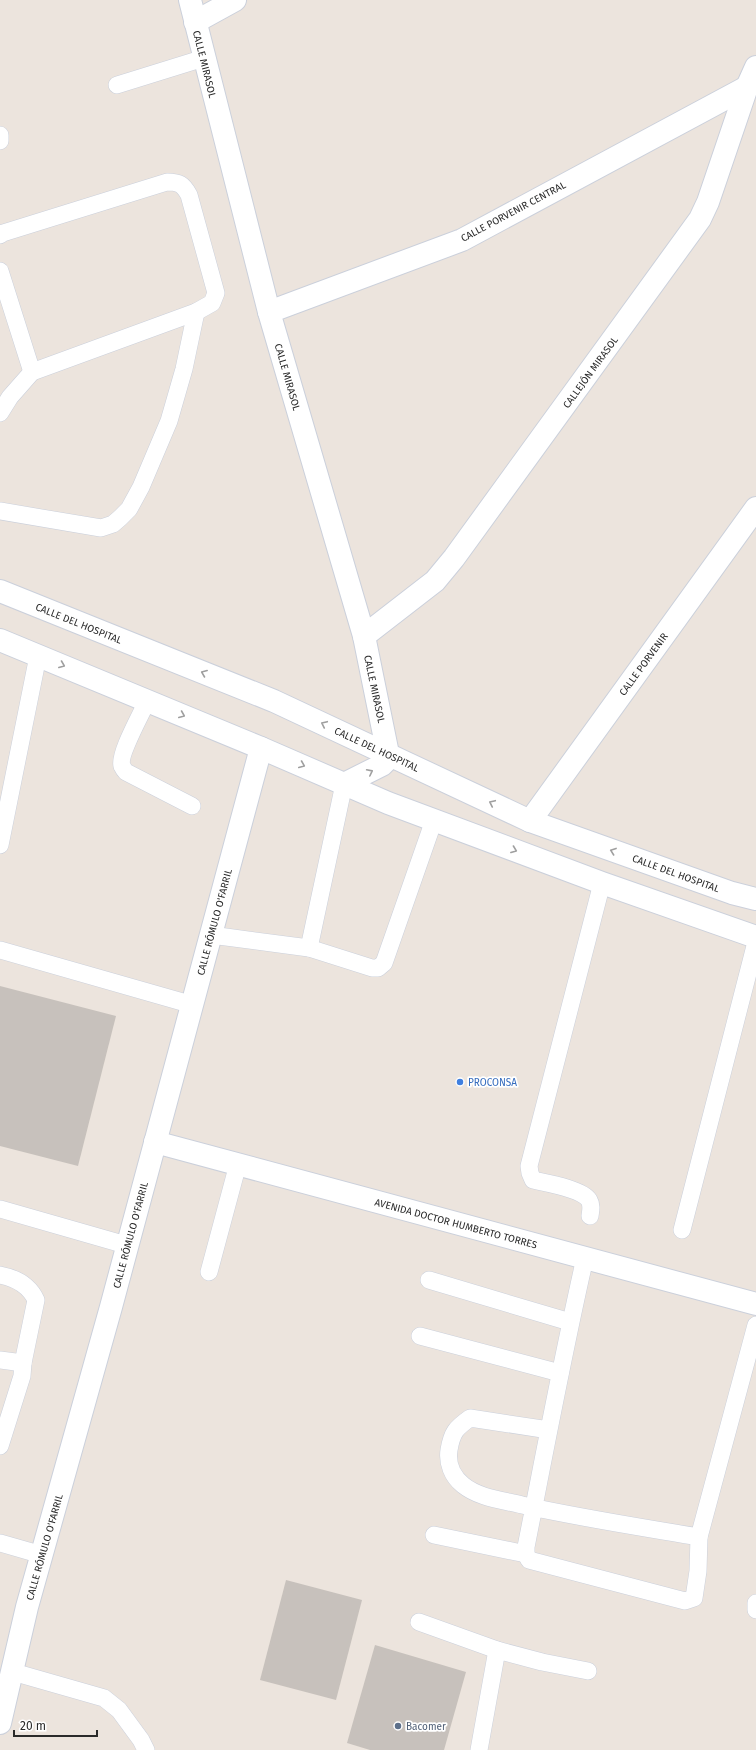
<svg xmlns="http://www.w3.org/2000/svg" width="756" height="1750" font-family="'Fira Sans',sans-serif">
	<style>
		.building { fill: #c7c1bc }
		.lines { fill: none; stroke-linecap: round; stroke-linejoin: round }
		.lane-casing { stroke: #cbd0db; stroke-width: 18 }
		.street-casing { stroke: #cbd0db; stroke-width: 24 }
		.secondary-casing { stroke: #cbd0db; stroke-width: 24 }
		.lane { stroke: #fff; stroke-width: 17 }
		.street { stroke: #fff; stroke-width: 22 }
		.secondary { stroke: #fff; stroke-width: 22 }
		.oneway { stroke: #9f9f9f }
		.shop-dot { fill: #3f7fe0; stroke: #fff; stroke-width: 1.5 }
		.service-dot { fill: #5c6f8a; stroke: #fff; stroke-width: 1.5 }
		.labels { text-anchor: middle; stroke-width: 3.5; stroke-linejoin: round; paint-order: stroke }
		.street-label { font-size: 10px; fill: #2a2a2a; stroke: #fff }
		.shop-label { font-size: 10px; fill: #366cbe; stroke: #fff; text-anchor: start }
		.service-label { font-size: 10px; fill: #4e5e75; stroke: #fff; text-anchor: start }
	</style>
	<rect width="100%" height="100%" fill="#ece4dd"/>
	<g class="building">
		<polygon points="0,986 116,1016 78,1166 0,1146"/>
		<polygon points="286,1580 362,1600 336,1700 260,1680"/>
		<polygon points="375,1645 466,1672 444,1750 370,1750 347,1743"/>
	</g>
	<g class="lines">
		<defs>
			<g id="lane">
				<polyline points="117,85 204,58"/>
				<polyline points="0,135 0,141"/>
				<path d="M0 235 3 233 167 182C179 182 183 184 189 195L216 293 212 303 196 312 32 372 10 397 0 413"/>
				<polyline points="0,271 32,372"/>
				<polyline points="0,511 101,528 113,524 120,518 129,509 141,487 169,421 184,369 196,312"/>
				<path d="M147 701C142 713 118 755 122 766 123 768 124 770 126 772L192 806"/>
				<polyline points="0,845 38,656"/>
				<polyline points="211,935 309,948 344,784"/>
				<polyline points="309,948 372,968 378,968 384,963 434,820"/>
				<polyline points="0,950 193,1005"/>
				<polyline points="0,1209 126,1245"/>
				<path d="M590 1216C591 1210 592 1205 589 1200 582 1189 547 1183 533 1180L530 1173 529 1166 602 883"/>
				<polyline points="682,1230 756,942"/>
				<polyline points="209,1272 238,1164"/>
				<path d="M0 1275C16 1278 29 1285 36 1300L23 1363"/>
				<polyline points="429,1280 570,1322"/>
				<polyline points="420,1336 560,1373"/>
				<polyline points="0,1360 23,1363 22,1376 0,1446"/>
				<path d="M549 1430 470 1418C456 1428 452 1432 449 1450 447 1463 452 1476 463 1485 479 1498 502 1500 522 1505 581 1518 640 1527 699 1537L698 1571 694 1598 685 1601 529 1560 526 1554V1547C545 1451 563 1354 585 1258"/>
				<polyline points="434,1535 526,1554"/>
				<polyline points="699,1537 756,1325"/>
				<polyline points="0,1543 42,1555"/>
				<polyline points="756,1603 756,1610"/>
				<polyline points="419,1622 497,1650"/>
				<polyline points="13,1672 104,1698 119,1710 141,1740 146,1750"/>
				<polyline points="479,1750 497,1650 542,1662 588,1671"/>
			</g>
			<g id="street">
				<polyline points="190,0 269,312 364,636 388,754"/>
				<polyline points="195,22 235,0"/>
				<polyline points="269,312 462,240 747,87"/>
				<polyline points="364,636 435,581 454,558 700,219 708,202 747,87 756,67"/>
				<polyline points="530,821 756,508"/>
				<polyline points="155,1142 756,1304"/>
				<polyline points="0,1723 27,1607 111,1307 261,748"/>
			</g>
			<g id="secondary">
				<polyline points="0,591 274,701 530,821 732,893 756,899"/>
				<polyline points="0,640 261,748 388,803 602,883 756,937"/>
				<polyline points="344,784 382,765 385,762 388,754"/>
			</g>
		</defs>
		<use href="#lane" class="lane-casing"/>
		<use href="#street" class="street-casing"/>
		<use href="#secondary" class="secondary-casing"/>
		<use href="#lane" class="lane"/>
		<use href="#street" class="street"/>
		<use href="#secondary" class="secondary"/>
	</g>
	<defs><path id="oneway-chevron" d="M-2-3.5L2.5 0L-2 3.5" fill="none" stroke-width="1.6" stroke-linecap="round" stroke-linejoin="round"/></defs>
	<g class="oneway">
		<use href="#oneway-chevron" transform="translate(62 665) rotate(22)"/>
		<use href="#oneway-chevron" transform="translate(204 673) rotate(-158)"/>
		<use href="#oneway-chevron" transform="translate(182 715) rotate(23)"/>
		<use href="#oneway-chevron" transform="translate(324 724) rotate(-155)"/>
		<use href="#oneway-chevron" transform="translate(302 765) rotate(23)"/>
		<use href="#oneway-chevron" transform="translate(370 772) rotate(-27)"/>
		<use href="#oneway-chevron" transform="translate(492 803) rotate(-155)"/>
		<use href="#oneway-chevron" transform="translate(514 850) rotate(21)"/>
		<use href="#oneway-chevron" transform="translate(613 851) rotate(-160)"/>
	</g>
	<circle class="shop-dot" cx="460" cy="1082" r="4"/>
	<circle class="service-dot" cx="398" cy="1726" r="4"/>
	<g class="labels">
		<g class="street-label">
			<text transform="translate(205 64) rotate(76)" y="4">CALLE MIRASOL</text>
			<text transform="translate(513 211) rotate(-28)" y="4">CALLE PORVENIR CENTRAL</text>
			<text transform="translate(590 372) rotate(-54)" y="4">CALLEJÓN MIRASOL</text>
			<text transform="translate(288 377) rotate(74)" y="4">CALLE MIRASOL</text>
			<text transform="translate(79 623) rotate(22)" y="4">CALLE DEL HOSPITAL</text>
			<text transform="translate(643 664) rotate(-54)" y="4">CALLE PORVENIR</text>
			<text transform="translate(375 689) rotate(78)" y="4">CALLE MIRASOL</text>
			<text transform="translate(377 749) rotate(25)" y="4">CALLE DEL HOSPITAL</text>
			<text transform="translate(676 873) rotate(20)" y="4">CALLE DEL HOSPITAL</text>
			<text transform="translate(214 922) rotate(-75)" y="4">CALLE RÓMULO O'FARRIL</text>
			<text transform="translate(456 1223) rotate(15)" y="4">AVENIDA DOCTOR HUMBERTO TORRES</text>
			<text transform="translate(130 1235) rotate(-75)" y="4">CALLE RÓMULO O'FARRIL</text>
			<text transform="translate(44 1547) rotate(-74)" y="4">CALLE RÓMULO O'FARRIL</text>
		</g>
		<g class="shop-label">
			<text x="468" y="1086">PROCONSA</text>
		</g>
		<g class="service-label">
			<text x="406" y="1730">Bacomer</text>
		</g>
	</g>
	<path d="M14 1730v6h83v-6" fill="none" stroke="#2a2a2a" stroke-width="2"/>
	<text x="20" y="1730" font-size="12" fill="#2a2a2a" stroke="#ffffff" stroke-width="3" paint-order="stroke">20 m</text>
</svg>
